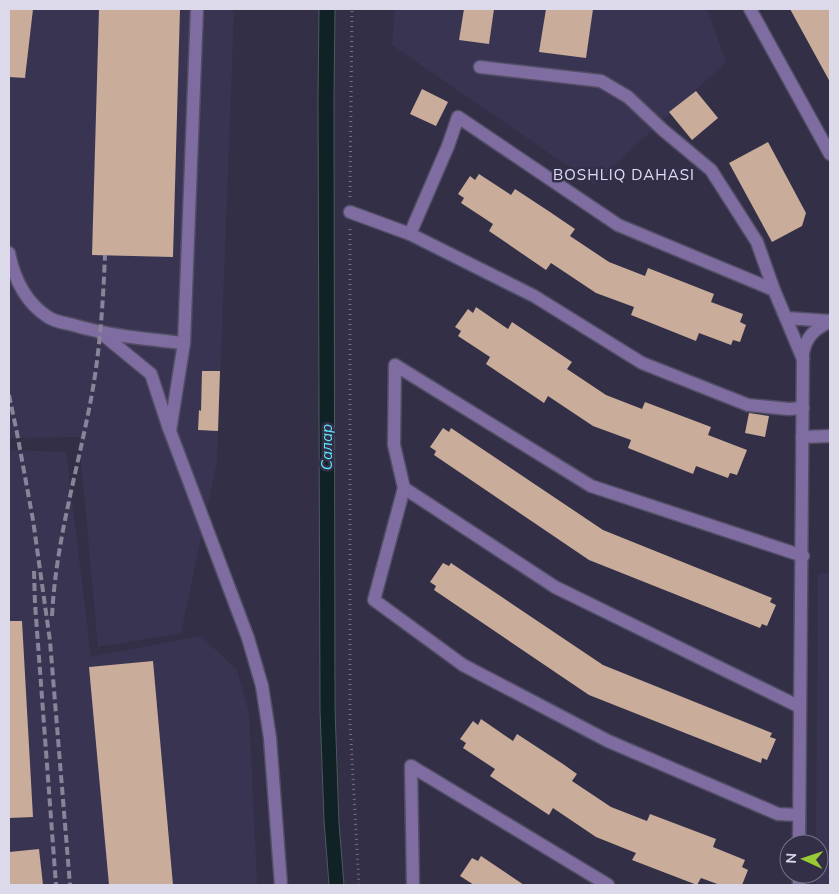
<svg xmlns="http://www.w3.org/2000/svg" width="839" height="894" font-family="Mulish,sans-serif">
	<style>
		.built { fill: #3a3453 }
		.water { fill: #102225; stroke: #4d5960 }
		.building { fill: #c9ac99 }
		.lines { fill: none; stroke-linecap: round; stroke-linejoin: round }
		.minor-casing { stroke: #514e64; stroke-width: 15 }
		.path { stroke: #737085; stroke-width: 3; stroke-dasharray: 1 4; stroke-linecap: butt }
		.minor { stroke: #7f6ca1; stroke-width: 12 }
		.rail { stroke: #888599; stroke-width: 4; stroke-dasharray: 8 4; stroke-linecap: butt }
		.labels { text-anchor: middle; stroke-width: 5; stroke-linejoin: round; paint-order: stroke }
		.neighbourhood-label { font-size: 15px; letter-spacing: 1px; fill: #e0dbfa; stroke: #332f47 }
		.water-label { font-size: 15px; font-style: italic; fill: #59e7fd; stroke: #332f47 }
	</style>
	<rect width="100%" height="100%" fill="#332f47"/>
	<g class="built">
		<polygon points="9,9 234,9 217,460 181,633 98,647 79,437 9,438"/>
		<polygon points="395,9 707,9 726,62 594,184 392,45"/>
		<polygon points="9,450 66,452 91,657 201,636 237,670 249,713 257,885 9,885"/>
		<polygon points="830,573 830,885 816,885 816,874 819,874 819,844 816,844 818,574"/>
	</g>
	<polygon class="water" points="319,9 335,9 334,96 335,708 339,823 344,885 329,885 324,820 320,710 318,97"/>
	<g class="building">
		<polygon points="9,9 33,9 25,78 9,77"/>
		<polygon points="99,9 180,9 173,257 92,255"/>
		<polygon points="464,9 494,9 489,44 459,40"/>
		<polygon points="546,9 593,9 586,58 539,52"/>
		<polygon points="790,9 830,9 830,82"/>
		<polygon points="422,89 448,102 436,126 410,114"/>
		<polygon points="696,91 718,118 692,140 669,112"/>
		<polygon points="768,142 806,213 802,226 772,242 729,163"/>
		<polygon points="479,174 511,195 515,189 550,212 575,229 570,236 609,262 645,276 648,268 714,294 711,302 743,314 740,322 746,325 740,342 733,340 731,345 699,333 696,341 631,315 634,307 596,293 551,263 546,270 489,231 493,224 461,203 464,198 458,194 470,176 475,180"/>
		<polygon points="476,307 508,329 512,322 572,362 567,369 606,395 642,409 645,402 711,427 708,435 747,450 737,475 730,473 728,478 696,466 693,474 628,448 631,440 593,426 548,396 544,403 486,364 490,357 458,336 461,331 455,327 468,309 473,313"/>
		<polygon points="202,371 220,371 218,431 198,430 199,410 201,411"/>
		<polygon points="749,413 769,416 765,437 745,433"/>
		<polygon points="443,428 449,432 451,428 603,530 772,598 770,602 776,605 767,626 762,624 760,628 589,560 434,455 436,451 430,447"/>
		<polygon points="443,563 449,566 451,563 603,665 772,733 770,737 776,739 767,760 762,758 761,763 589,695 434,590 436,586 430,582"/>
		<polygon points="9,621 22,621 33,817 9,818"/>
		<polygon points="153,661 173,885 109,885 89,667"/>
		<polygon points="481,719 513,741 517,734 563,764 577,774 572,781 611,807 647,821 650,814 716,839 713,847 745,860 742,867 748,870 742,885 720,885 701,878 697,885 632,860 636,853 596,837 553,808 549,815 490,776 495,769 463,748 466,743 460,739 473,721 478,725"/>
		<polygon points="39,849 43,885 9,885 9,852"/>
		<polygon points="481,856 524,885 474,885 460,876 472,858 478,861"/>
	</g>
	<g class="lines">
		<defs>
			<g id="minor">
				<polyline points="197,9 184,343 170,431 248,638 262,686 270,738 281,885"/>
				<polyline points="750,9 830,154"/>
				<polyline points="480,67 601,81 628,97 663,130 711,170 757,242 774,290"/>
				<polyline points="350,212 410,234 534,296 642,363 748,405 789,409 803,408"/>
				<polyline points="410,234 448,146 458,117 618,225 774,290 803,359"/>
				<path d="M9 253C14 278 25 302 48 317 55 322 65 323 73 325 110 336 147 339 184 343"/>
				<polyline points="786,318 830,321"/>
				<polyline points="101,333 151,374 169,429"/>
				<polyline points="802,437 830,436"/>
				<polyline points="404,488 555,587 800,707"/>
				<polyline points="799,815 778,814 608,741 463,665 374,600 404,488 394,445 395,365 591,486 803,556"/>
				<path d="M799 844 803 353C806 337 815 328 830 322"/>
				<polyline points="413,885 411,766 608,885"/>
				<polyline points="799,885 799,874"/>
			</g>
		</defs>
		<use href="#minor" class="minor-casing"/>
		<g class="path">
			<polyline points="350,197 352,9"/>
			<polyline points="350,229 350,723 359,885"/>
		</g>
		<use href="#minor" class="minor"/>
		<g class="rail">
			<polyline points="9,395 17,433 33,520 50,641 70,885"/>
			<polyline points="34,571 35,604 56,885"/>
			<path d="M52 616C56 540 77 473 91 399 100 351 103 304 105 255"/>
		</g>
	</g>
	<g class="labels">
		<g class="neighbourhood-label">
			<text x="624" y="180">BOSHLIQ DAHASI</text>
		</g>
		<g class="water-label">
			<text transform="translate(327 447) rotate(-90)" y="5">Салар</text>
		</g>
	</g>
	<rect width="839" height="894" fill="none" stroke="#dcdaea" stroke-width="20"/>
	<g transform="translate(804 859) rotate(273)"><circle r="24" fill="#332f47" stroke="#777388"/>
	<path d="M0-4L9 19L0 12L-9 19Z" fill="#99cb36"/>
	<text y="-8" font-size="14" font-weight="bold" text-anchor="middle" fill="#dcdaea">N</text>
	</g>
</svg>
